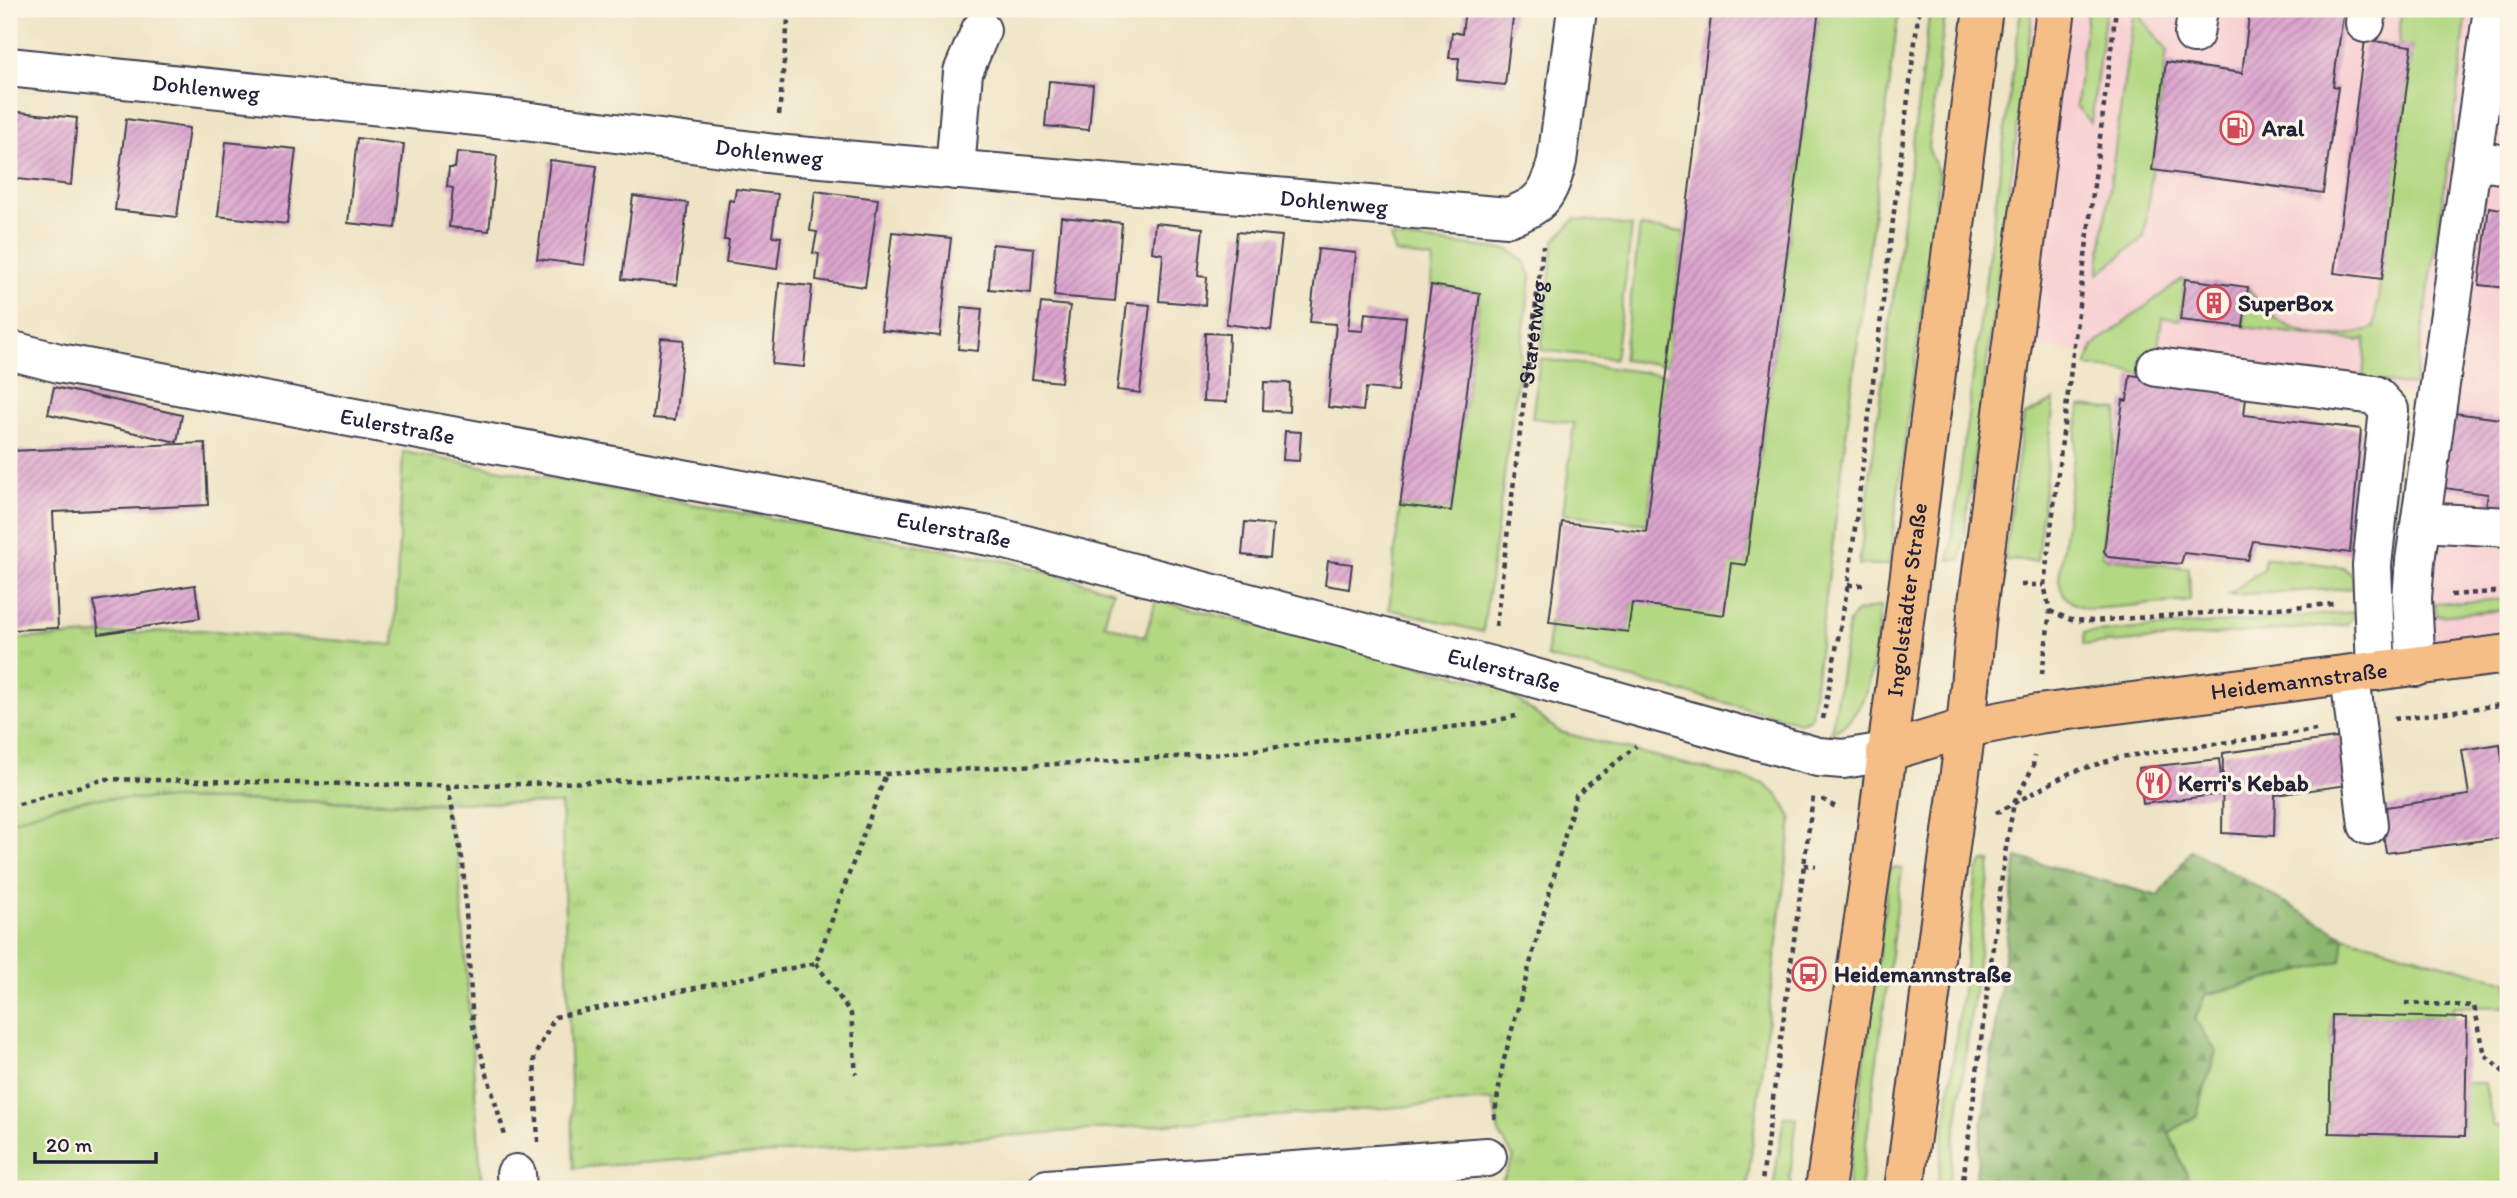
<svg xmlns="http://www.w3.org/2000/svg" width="2517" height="1198" font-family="Itim,sans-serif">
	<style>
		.built { fill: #f7cfd2 }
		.grass { fill: #b2d882; stroke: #6a7d5e; stroke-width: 2 }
		.forest { fill: url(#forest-firs); stroke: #586d56; stroke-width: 2 }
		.park { fill: url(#park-tufts); stroke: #6a7d5e; stroke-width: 2 }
		.building { fill: url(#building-hatch) }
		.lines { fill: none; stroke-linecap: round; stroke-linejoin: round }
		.minor-casing { stroke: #413f50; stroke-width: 42 }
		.major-casing { stroke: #413f50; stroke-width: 42 }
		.path { stroke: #413f50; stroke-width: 4.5; stroke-dasharray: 5 5; stroke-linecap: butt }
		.minor { stroke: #fff; stroke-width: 38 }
		.major { stroke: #f6be87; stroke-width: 38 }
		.labels { text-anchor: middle; stroke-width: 7; stroke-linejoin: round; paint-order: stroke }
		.street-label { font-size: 23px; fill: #22223b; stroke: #fcf5e5 }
		.poi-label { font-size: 23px; font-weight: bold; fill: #22223b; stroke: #fcf5e5; text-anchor: start }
	</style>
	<defs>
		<pattern id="forest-firs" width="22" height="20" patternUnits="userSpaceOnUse" patternTransform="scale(1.75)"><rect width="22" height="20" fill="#8db870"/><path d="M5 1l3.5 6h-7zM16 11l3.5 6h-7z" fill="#73955d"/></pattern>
		<pattern id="park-tufts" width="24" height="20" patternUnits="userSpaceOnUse" patternTransform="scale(1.75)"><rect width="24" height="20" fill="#b2d882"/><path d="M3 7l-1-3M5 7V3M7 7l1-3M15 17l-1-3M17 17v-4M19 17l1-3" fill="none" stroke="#99b971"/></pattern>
		<pattern id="building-hatch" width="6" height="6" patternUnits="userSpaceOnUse" patternTransform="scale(1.75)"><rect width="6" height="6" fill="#dca5ce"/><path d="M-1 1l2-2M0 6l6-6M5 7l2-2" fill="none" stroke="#b286a8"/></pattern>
	</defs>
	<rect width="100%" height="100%" fill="#fcf5e5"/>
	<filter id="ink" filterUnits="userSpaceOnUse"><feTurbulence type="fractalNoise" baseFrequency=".0143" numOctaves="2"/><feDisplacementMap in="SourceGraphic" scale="14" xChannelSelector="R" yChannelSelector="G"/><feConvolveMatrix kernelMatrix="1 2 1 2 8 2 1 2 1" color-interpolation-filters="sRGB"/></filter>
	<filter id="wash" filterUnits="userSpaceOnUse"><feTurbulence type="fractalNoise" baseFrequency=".00686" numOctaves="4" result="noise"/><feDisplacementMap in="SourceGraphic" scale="28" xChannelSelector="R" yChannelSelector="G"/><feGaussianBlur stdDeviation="1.57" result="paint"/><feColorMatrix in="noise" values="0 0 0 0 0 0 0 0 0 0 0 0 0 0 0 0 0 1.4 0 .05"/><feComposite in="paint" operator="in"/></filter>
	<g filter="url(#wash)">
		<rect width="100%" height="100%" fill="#eee4c5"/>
		<polygon class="built" points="2026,9 2508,9 2508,649 2386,665 2412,395 1986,340"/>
		<g class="grass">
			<polygon points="1819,9 1899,9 1811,718 1800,722 1547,657 1549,622 1627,632 1632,603 1731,563 1746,564"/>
			<polygon points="1930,9 1946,9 1928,147 1939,175 1889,565 1859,565"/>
			<polygon points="2021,9 2033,9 1961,560 1949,560"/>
			<polygon points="2088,9 2106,9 2091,123 2076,106"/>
			<polygon points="2134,9 2167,50 2144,237 2098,274"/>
			<path d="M2401 9H2467L2453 132 2414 386 2363 379 2366 339 2359 341 2243 327 2248 287C2274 333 2325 346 2374 328L2412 47 2399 45Z"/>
			<polygon points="1575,219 1632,226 1615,359 1541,350 1554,241"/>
			<polygon points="1640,227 1684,232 1667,365 1623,360"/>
			<polygon points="1390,237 1509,250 1526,263 1531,277 1483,632 1389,609 1400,505 1451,510 1480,293 1431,285 1433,259 1396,253"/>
			<polygon points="2182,279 2185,279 2180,320 2162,318 2154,375 2086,366 2093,346"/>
			<polygon points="1540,359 1666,375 1647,524 1563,514 1574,423 1532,418"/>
			<polygon points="2054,400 2037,561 2004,560 2024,416"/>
			<path d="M2080 406 2118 410 2102 554 2107 558 2189 568 2190 601 2091 609C2072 605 2061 599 2059 579Z"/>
			<polygon points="2265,557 2343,567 2353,576 2355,588 2228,595 2263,569"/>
			<polygon points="2508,599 2508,610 2437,616 2434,604"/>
			<path d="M1881 606C1875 647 1875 714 1831 733L1849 622 1857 612Z"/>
			<polygon points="94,798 443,804 458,855 482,1189 9,1189 9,822 55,806"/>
			<polygon points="1983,861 1991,862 1948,1189 1937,1189 1977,871"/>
			<polygon points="1890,868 1902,869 1860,1189 1847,1189"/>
			<polygon points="2344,936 2508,982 2508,1007 2453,1006 2453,1018 2332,1015 2329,1132 2466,1083 2485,1083 2493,1126 2508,1126 2508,1189 2193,1189 2169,1133 2197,1115 2195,1020 2205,995 2340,961"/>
			<polygon points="1784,1116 1797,1118 1790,1176 1793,1189 1773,1189"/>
		</g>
		<polygon class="forest" points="2191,850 2344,936 2341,961 2205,995 2195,1020 2216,1051 2197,1115 2169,1133 2193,1189 1974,1189 2017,857 2159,896"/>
		<g class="park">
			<polygon points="403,452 1012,562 1113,591 1104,624 1145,637 1156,600 1499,686 1560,732 1764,784 1778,795 1792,819 1747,1189 1498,1189 1514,1158 1499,1133 1493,1100 574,1168 561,804 94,798 55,806 9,822 9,639 201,630 394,645"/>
			<polygon points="2358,612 2346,625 2083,645 2084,633"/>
		</g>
		<g id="blocks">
			<g class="building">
				<polygon points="1465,9 1514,9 1505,85 1457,80 1459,58 1449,58 1452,32 1462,34"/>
				<polygon points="1712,9 1819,9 1746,565 1731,563 1724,615 1632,603 1628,632 1549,622 1562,522 1646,532"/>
				<polygon points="2250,9 2344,9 2333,86 2338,87 2323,193 2152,170 2166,62 2242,73"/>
				<polygon points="2365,40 2412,46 2382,279 2334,273"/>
				<polygon points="1049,81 1093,85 1089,130 1045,126"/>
				<polygon points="9,111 77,118 71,185 9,178"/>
				<polygon points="126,119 189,128 177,217 115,210"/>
				<polygon points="357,138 404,144 395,228 348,223"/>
				<polygon points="226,142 296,149 287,224 218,216"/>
				<polygon points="457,152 497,156 489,231 449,227 453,188 447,187 449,168 455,168"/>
				<polygon points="550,160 597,166 584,265 537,259"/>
				<polygon points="736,189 778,194 772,236 781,237 777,269 726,262 729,240 724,240 729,200 734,201"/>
				<polygon points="815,191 878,199 865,287 816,280 819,254 813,253 817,232 810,231"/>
				<polygon points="633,196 688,203 677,285 622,279"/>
				<polygon points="2489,207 2508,210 2508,288 2479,285"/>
				<polygon points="1061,217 1122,223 1115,301 1054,296"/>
				<polygon points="1155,223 1203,228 1198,276 1207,277 1205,305 1159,301 1163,254 1152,252"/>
				<polygon points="892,232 951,238 940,336 881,330"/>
				<polygon points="1237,232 1282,236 1271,330 1226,324"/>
				<polygon points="992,244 1034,248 1031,293 989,289"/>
				<polygon points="1318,249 1356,253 1348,330 1363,331 1365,313 1406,317 1398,391 1366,388 1363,411 1328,407 1336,324 1310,322"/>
				<polygon points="2185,279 2248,287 2243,327 2180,320"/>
				<polygon points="779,283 812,286 804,367 772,364"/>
				<polygon points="1431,285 1480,293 1451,511 1400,505"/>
				<polygon points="1041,303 1070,306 1061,382 1032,379"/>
				<polygon points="1127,303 1150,305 1140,393 1117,390"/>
				<polygon points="962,307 982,309 978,351 958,349"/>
				<polygon points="1205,333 1229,334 1227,402 1203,401"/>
				<polygon points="661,338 684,340 675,420 653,418"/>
				<polygon points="2130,375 2247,389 2244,415 2361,429 2350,553 2253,541 2248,560 2184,553 2181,564 2108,557 2104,551 2123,400 2127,401"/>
				<polygon points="1264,382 1290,383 1289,412 1263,410"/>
				<polygon points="54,387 182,415 177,442 48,414"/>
				<polygon points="2454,413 2508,420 2508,510 2486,507 2488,494 2444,488"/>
				<polygon points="1285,431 1301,432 1299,461 1283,460"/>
				<polygon points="205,443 208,505 53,512 58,628 9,630 9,451"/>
				<polygon points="1245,522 1273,525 1270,558 1242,555"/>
				<polygon points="1328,561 1352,564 1349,589 1325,585"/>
				<polygon points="195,585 200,618 99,634 94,601"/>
				<polygon points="2344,737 2348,785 2275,795 2274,836 2222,833 2223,753"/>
				<polygon points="2500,744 2508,802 2508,837 2386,853 2379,808 2469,795 2462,750"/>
				<polygon points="2219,759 2223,794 2143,804 2139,768"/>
				<polygon points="2332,1015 2467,1018 2465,1136 2329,1133"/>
			</g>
		</g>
	</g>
	<g filter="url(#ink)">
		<use href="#blocks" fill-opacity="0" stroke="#413f50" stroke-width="2"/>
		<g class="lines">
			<defs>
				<g id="minor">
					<polyline points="2365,23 2367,9"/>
					<polyline points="2194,34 2198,9"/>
					<path id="s2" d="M9 67 524 121 775 154 1508 217C1542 206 1548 195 1557 161L1577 9"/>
					<polyline points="2472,160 2508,165"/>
					<polyline points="955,170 963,72 981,30"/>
					<path id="s3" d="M9 350 59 363 995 537 1499 668 1818 757 1843 759 1886 752"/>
					<polyline points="2157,367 2375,395 2389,410 2372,565 2376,671"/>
					<polyline points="2421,522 2508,527"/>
					<polyline points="2416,667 2412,598 2415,561 2493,9"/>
					<polyline points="2350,675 2368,825"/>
					<polyline points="516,1174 517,1189"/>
					<polyline points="1047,1189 1487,1157"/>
				</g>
				<g id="major">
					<path id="s4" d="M1886 752 1966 728 2038 714 2508 654"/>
					<path id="s5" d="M1825 1189 1879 814 1983 9"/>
					<polyline points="1904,1189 1966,728 1978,603 2056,9"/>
				</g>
			</defs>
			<use href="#minor" class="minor-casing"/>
			<use href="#major" class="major-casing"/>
			<g class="path">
				<polyline points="779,115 789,9"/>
				<polyline points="1848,585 1868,585"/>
				<polyline points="2021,585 2043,585"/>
				<polyline points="2451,595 2508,591"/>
				<polyline points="2050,611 2071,620 2092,621 2334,604"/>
				<path id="s1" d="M1496 626 1543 246"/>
				<polyline points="2042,674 2050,611 2044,585 2116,9"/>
				<polyline points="1823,719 1848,585 1919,9"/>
				<polyline points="2394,719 2508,704"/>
				<polyline points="448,786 463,863 473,1026 505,1136"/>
				<polyline points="1822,799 1839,809"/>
				<polyline points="9,807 105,779 448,786 886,774 1210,755 1486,723 1516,716"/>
				<polyline points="1996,813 2070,773 2120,757 2316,730"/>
				<polyline points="1804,865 1816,866"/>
				<polyline points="816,963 851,1014 856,1074"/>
				<polyline points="2405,1003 2474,1006 2485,1055 2508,1076"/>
				<polyline points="1494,1119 1503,1063 1576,795 1636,746"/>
				<polyline points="538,1142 534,1057 555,1017 816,963 886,774"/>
				<polyline points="1761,1189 1813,797"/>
				<polyline points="1962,1189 2005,853 2014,803 2033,767 2034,756"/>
			</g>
			<use href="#minor" class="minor"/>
			<use href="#major" class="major"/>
		</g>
	</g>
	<defs>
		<symbol id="fuel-ring" viewBox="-11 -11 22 22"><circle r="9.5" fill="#fcf5e5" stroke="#d1495b" stroke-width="1.5"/><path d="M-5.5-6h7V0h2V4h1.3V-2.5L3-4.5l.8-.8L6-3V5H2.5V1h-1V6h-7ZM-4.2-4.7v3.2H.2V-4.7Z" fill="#d1495b"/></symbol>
		<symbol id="building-ring" viewBox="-11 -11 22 22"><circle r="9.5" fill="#fcf5e5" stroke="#d1495b" stroke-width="1.5"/><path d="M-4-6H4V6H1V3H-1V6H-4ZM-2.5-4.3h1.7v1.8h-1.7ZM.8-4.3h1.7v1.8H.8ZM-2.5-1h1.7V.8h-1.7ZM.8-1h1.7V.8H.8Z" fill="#d1495b"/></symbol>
		<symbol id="restaurant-ring" viewBox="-11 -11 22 22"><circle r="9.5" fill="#fcf5e5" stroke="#d1495b" stroke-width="1.5"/><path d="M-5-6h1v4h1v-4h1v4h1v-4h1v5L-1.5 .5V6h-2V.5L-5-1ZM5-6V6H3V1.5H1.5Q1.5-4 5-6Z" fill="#d1495b"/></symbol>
		<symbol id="bus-ring" viewBox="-11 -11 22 22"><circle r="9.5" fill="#fcf5e5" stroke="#d1495b" stroke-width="1.5"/><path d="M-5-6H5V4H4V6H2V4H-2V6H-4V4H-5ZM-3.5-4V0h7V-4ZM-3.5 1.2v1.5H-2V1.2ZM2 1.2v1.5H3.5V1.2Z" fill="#d1495b"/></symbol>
	</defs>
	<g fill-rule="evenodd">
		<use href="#fuel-ring" x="2218" y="109" width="38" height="38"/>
		<use href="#building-ring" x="2195" y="284" width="38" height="38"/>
		<use href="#restaurant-ring" x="2135" y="764" width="38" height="38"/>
		<use href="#bus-ring" x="1790" y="955" width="38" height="38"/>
	</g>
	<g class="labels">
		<g class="street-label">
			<text dy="8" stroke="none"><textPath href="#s2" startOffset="198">Dohlenweg</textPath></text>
			<text dy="8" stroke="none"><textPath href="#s2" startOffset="765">Dohlenweg</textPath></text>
			<text dy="8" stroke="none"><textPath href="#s2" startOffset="1332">Dohlenweg</textPath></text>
			<text dy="8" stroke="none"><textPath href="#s1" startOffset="296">Starenweg</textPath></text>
			<text dy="8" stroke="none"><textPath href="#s3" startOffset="396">Eulerstraße</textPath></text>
			<text dy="8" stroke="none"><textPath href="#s3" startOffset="962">Eulerstraße</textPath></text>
			<text dy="8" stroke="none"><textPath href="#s5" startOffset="595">Ingolstädter Straße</textPath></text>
			<text dy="8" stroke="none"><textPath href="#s3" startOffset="1530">Eulerstraße</textPath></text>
			<text dy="8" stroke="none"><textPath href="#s4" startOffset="420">Heidemannstraße</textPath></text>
		</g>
		<g class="poi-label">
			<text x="2262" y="136">Aral</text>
			<text x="2238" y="311">SuperBox</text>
			<text x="2178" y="791">Kerri's Kebab</text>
			<text x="1834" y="982">Heidemannstraße</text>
		</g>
	</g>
	<rect width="2517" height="1198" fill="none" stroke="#fcf5e5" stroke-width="35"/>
	<path d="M35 1152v10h121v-10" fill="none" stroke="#22223b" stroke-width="3.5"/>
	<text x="46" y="1152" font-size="21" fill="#22223b" stroke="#fcf5e5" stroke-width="5" paint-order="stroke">20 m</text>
</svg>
